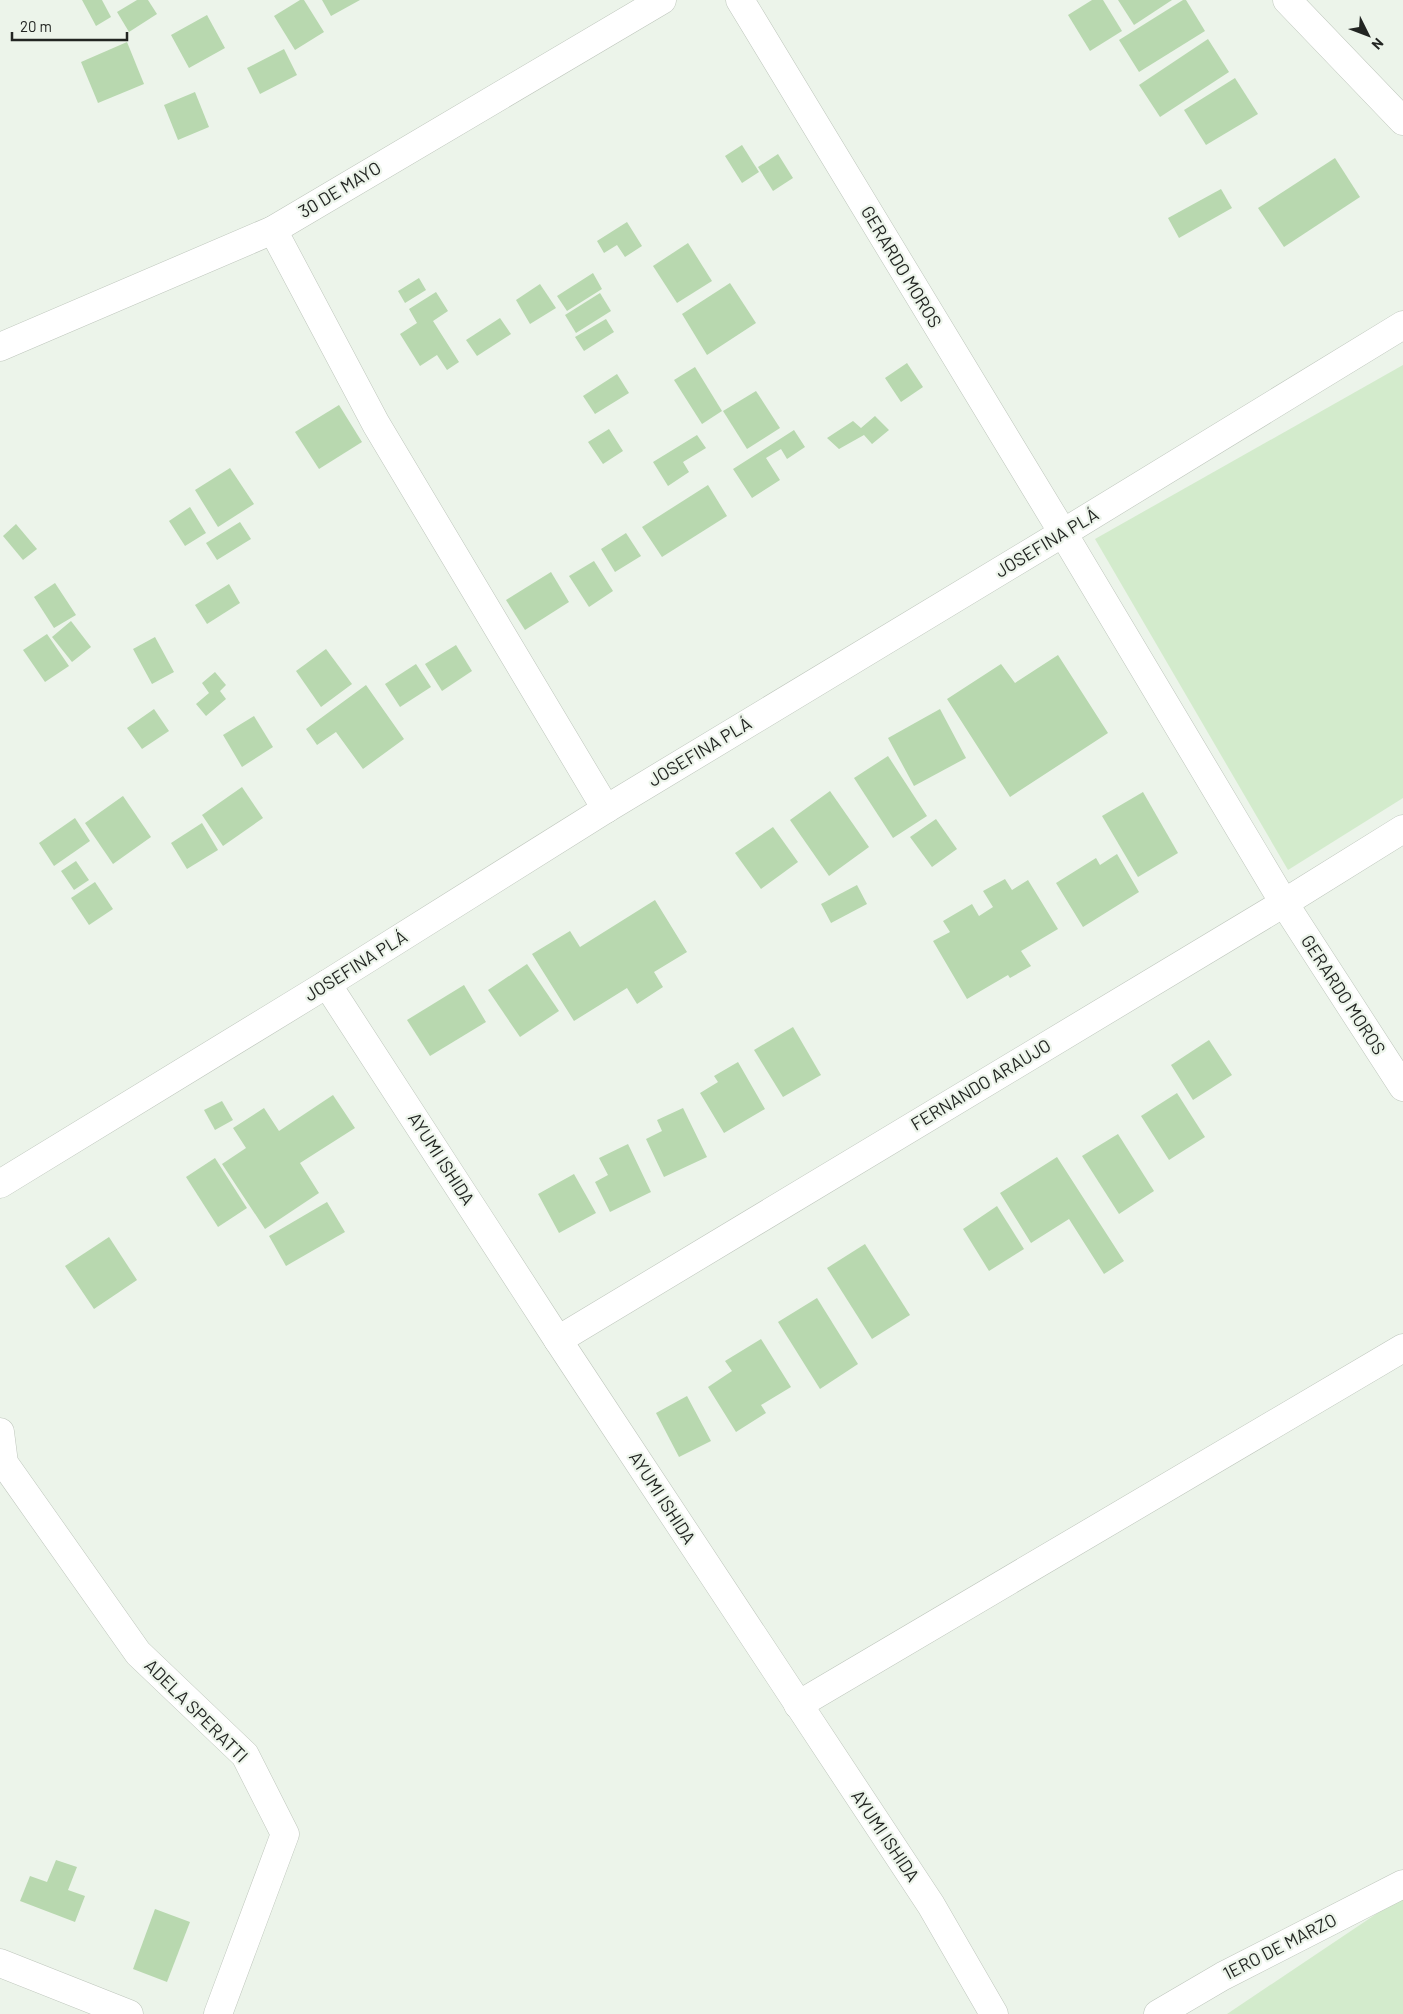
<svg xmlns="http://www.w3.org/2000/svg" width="1403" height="2014" font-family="Barlow,sans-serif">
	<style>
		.green { fill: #d3ebcc }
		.building { fill: #b8d8af }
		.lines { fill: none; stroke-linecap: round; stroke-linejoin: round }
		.minor-casing { stroke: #bec6bc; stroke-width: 29 }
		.minor { stroke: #fff; stroke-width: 28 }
		.labels { text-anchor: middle; stroke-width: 4.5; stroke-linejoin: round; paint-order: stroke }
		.street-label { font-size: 18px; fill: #222522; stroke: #ecf4ea }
	</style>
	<rect width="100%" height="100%" fill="#ecf4ea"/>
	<g class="green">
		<polygon points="1403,365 1403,798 1288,870 1095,539"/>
		<polygon points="1403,1896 1403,2014 1227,2014"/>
	</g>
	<g class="building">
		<polygon points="82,0 102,0 111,17 96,26"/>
		<polygon points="137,0 148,0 157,14 129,32 117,12"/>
		<polygon points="300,0 304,0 324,32 295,50 274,16"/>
		<polygon points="322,0 360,0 331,16"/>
		<polygon points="1092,0 1103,0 1122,31 1090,51 1068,15"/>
		<polygon points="1118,0 1172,0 1134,25"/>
		<polygon points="1183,0 1186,0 1205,31 1139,72 1119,40"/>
		<polygon points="207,15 225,48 189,68 171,35"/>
		<polygon points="1208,39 1229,72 1160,117 1139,85"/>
		<polygon points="127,42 144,84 98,103 81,62"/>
		<polygon points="284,49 297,75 260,94 247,68"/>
		<polygon points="1235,78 1258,114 1206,145 1184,110"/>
		<polygon points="195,92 209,127 178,140 164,105"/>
		<polygon points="742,145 759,172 742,183 725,156"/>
		<polygon points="778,154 793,178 773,191 758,167"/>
		<polygon points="1335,158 1360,197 1284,247 1258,208"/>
		<polygon points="1221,189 1232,208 1179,238 1168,218"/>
		<polygon points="627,222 642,246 625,257 617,245 604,253 597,241"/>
		<polygon points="688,243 712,281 677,303 653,266"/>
		<polygon points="593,273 602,289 567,311 557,296"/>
		<polygon points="419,278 426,290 405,303 398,291"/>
		<polygon points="730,283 756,323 707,355 682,314"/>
		<polygon points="540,284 556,308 530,324 516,300"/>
		<polygon points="436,292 448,311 433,321 459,362 447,370 437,355 420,366 400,334 417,323 409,309"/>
		<polygon points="600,293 611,311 576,333 565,315"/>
		<polygon points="500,318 511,334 477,356 466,340"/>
		<polygon points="606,319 614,332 584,351 575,337"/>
		<polygon points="907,363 923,387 901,402 885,378"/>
		<polygon points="695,367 722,411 702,424 674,380"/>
		<polygon points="617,374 629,393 595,414 583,396"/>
		<polygon points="756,391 780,428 747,449 723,411"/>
		<polygon points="339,405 362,442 319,469 295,432"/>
		<polygon points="875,416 889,430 872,444 864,435 839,449 827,438 853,421 861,428"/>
		<polygon points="609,429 623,451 603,464 588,442"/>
		<polygon points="794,430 805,447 787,459 781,449 766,458 780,480 752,498 733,469"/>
		<polygon points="697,435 706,448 683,462 689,472 668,486 653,462"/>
		<polygon points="230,468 254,504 218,527 195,490"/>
		<polygon points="708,485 727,516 662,557 642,527"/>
		<polygon points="190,507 206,533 185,546 169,521"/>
		<polygon points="240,522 251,539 217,560 206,543"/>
		<polygon points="16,524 37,549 23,560 3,536"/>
		<polygon points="626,533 641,556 615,572 601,549"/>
		<polygon points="594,561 613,591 589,607 569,576"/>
		<polygon points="551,572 569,602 525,630 506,600"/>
		<polygon points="55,583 76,615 54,628 34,597"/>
		<polygon points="229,584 240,603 207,624 195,605"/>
		<polygon points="71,621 91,647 72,662 52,637"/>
		<polygon points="47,634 69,666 45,682 23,650"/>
		<polygon points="155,637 174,672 152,684 133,649"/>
		<polygon points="456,645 472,671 442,691 425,664"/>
		<polygon points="326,649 352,684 321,707 296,671"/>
		<polygon points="1058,655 1108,733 1010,797 947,699 1001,664 1015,683"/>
		<polygon points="416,664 431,687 400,707 385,684"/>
		<polygon points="215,672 226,685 220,691 226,699 206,716 196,704 209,693 202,683"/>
		<polygon points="366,685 404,739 363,769 336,732 317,745 306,729"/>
		<polygon points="154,709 169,731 142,749 127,728"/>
		<polygon points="940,709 966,758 914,786 888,738"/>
		<polygon points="254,716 273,747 242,767 223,735"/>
		<polygon points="888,756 927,816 893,838 854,778"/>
		<polygon points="242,787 263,818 223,846 202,815"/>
		<polygon points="830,791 869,847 829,876 790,820"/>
		<polygon points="1143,792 1178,853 1138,877 1102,816"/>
		<polygon points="123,796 151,837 113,864 85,823"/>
		<polygon points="75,818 90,841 54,866 39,843"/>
		<polygon points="936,819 957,849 932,867 910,837"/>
		<polygon points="202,823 218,850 187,869 171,843"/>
		<polygon points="773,827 798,862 761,889 735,853"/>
		<polygon points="1117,854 1139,892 1083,927 1056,883 1096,858 1100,865"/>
		<polygon points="76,861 89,880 74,890 61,871"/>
		<polygon points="1005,879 1012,890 1028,880 1058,929 1021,951 1031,966 1010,978 1008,975 967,999 933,941 950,932 943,921 972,904 979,916 993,907 983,891"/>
		<polygon points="95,882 113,909 89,925 71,898"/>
		<polygon points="857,885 867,904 831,923 821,904"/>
		<polygon points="655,900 687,952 654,972 663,987 637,1004 627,988 574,1021 532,954 570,931 580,947"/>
		<polygon points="527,964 559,1011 520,1037 488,990"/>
		<polygon points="464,985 486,1022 430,1056 407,1020"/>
		<polygon points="793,1027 821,1075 783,1097 754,1050"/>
		<polygon points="1209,1040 1232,1075 1193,1100 1171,1065"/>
		<polygon points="738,1062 765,1109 724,1133 700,1093 718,1082 714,1076"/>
		<polygon points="1177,1093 1205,1137 1169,1160 1141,1116"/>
		<polygon points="333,1095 355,1128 300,1163 319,1193 265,1229 222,1164 246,1148 233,1128 264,1108 279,1131"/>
		<polygon points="222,1101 233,1120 215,1130 204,1110"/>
		<polygon points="683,1108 707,1157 664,1177 646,1139 662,1131 657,1120"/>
		<polygon points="1118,1134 1154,1191 1119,1214 1082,1156"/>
		<polygon points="628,1144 651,1192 610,1212 595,1182 608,1175 599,1158"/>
		<polygon points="1057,1157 1124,1261 1104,1274 1069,1219 1031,1243 1000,1193"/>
		<polygon points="215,1158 247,1208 218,1227 186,1177"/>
		<polygon points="574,1174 596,1213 559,1233 538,1194"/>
		<polygon points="327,1202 345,1232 286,1266 269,1236"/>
		<polygon points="997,1206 1024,1249 989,1271 963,1229"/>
		<polygon points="109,1237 137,1280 94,1309 65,1266"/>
		<polygon points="865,1244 910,1315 872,1339 827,1268"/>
		<polygon points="817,1298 858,1364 820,1389 778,1322"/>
		<polygon points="761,1339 791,1387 761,1405 766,1413 736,1432 708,1387 732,1371 725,1361"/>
		<polygon points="687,1396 711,1441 679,1457 656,1413"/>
		<polygon points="56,1860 77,1867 68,1890 85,1896 75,1922 20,1901 30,1876 47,1882"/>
		<polygon points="155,1909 190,1922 167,1982 133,1969"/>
	</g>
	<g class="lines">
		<defs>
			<g id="minor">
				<polyline points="740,0 1063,533 1284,903 1403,1087"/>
				<polyline points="1287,0 1403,121"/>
				<polyline points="273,230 376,424 606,809"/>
				<polyline points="0,347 273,230 662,0"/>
				<polyline points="327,984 558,1340 931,1905 994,2014"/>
				<polyline points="0,1184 327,984 606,809 1063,533 1403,325"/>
				<polyline points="558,1340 1284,903 1403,829"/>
				<polyline points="0,1432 4,1463 138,1653 245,1755 285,1834 218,2014"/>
				<polyline points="798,1705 1403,1348"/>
				<polyline points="0,1963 129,2014"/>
				<polyline points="1158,2014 1223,1976 1403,1884"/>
			</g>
		</defs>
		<use href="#minor" class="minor-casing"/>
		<use href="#minor" class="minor"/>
	</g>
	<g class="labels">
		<g class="street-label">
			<text transform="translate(340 190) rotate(-31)" y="6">30 DE MAYO</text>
			<text transform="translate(901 267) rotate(59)" y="6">GERARDO MOROS</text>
			<text transform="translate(1047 543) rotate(-31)" y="6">JOSEFINA PLÁ</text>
			<text transform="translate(700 752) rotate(-31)" y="6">JOSEFINA PLÁ</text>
			<text transform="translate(356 966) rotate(-32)" y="6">JOSEFINA PLÁ</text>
			<text transform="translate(1343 995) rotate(57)" y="6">GERARDO MOROS</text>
			<text transform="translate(981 1085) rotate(-31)" y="6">FERNANDO ARAUJO</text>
			<text transform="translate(441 1159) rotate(57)" y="6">AYUMI ISHIDA</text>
			<text transform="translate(662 1498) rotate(57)" y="6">AYUMI ISHIDA</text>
			<text transform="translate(196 1711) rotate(45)" y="6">ADELA SPERATTI</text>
			<text transform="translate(885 1836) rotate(56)" y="6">AYUMI ISHIDA</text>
			<text transform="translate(1280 1947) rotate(-27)" y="6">1ERO DE MARZO</text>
		</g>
	</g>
	<g transform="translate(1368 35) rotate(132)" stroke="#ecf4ea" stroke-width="4" paint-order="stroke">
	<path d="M0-4L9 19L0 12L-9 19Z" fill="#222522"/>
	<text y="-8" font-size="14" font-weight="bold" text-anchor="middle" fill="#222522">N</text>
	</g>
	<path d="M12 32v8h115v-8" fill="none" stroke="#222522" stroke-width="2.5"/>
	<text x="20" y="32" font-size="15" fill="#222522" stroke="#ecf4ea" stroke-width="4" paint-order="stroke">20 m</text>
</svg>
